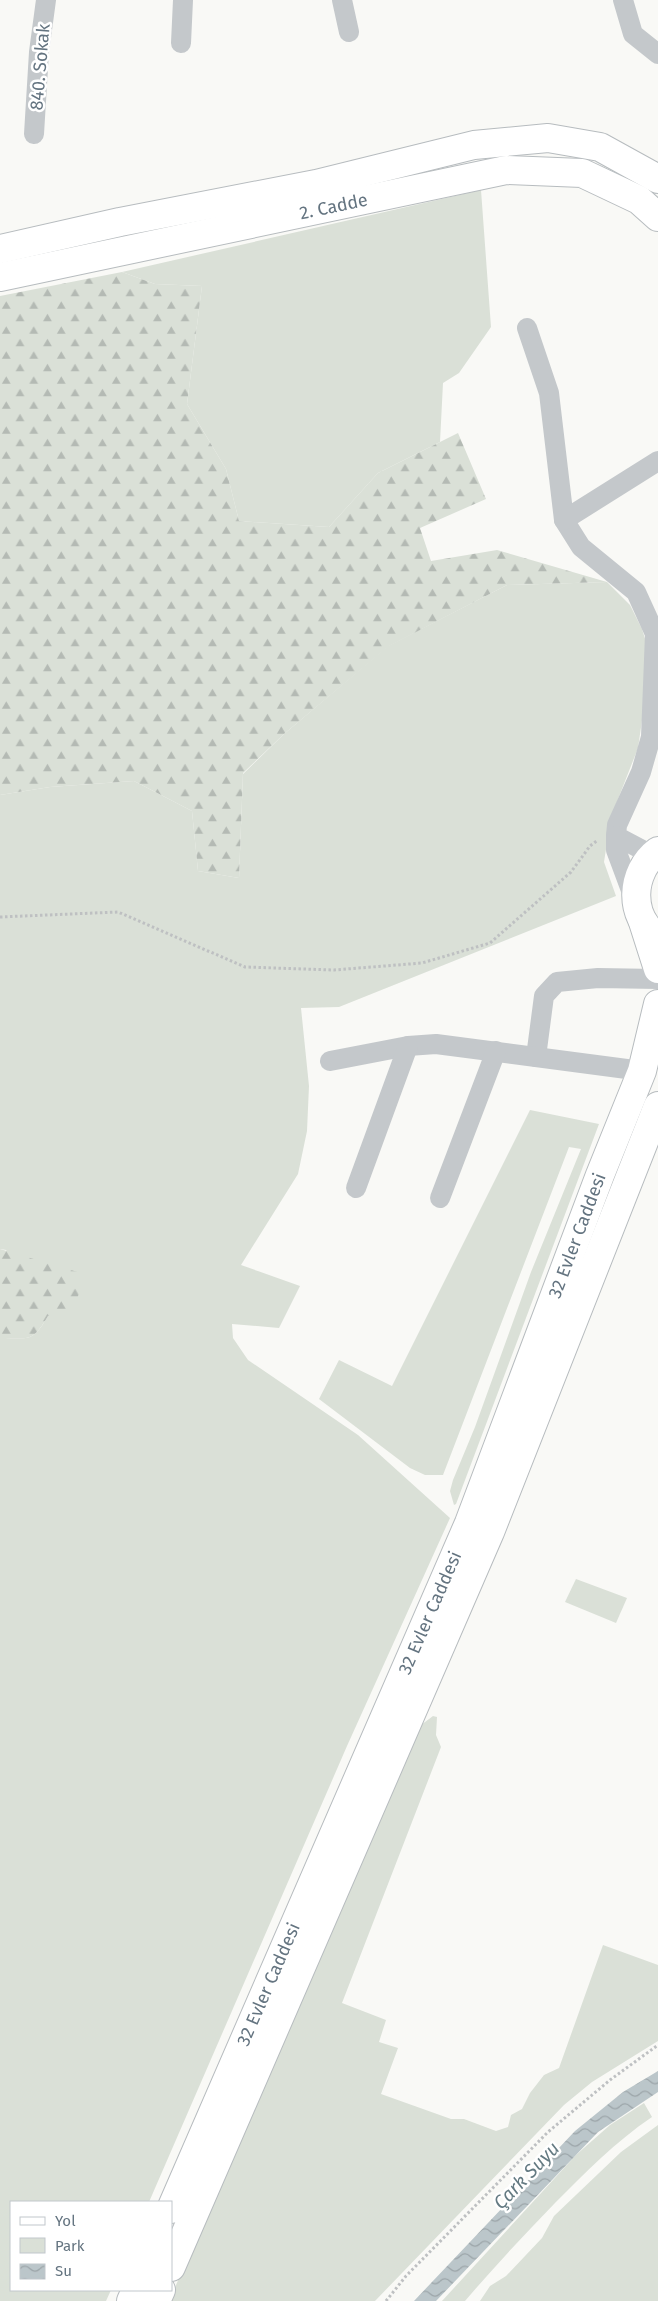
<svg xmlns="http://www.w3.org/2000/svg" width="658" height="2301" font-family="'Fira Sans',sans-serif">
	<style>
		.green { fill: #dae0d7 }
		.forest { fill: url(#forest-firs) }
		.water { fill: url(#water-waves) }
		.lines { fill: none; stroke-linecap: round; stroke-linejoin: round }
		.primary-casing { stroke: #b7bcbf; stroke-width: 30 }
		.path { stroke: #bec0c2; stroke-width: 3; stroke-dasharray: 2.5 2.5; stroke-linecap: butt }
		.minor { stroke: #c4c8cb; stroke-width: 20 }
		.primary { stroke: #fff; stroke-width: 28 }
		.labels { text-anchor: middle; stroke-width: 5; stroke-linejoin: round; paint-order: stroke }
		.street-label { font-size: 18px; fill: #647480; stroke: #fff }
		.water-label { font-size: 19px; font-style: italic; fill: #647a82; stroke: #fff }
	</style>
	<defs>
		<pattern id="forest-firs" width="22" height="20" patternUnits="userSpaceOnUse" patternTransform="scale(1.25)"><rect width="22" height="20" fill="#dae0d7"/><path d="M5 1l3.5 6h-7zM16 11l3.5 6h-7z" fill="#b4bab4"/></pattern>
		<pattern id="water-waves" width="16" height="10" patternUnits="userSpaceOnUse" patternTransform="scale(1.25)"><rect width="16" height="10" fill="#bbc6ca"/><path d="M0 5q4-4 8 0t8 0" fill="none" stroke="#9ca5a9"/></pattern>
	</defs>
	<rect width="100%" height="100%" fill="#f9f9f6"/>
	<g class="green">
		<polygon points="481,190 491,327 459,373 443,383 440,442 378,473 329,527 239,521 226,469 187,404 202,286 155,284 122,272"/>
		<path d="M607 582 630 605 642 629 651 658 638 748 611 817 604 862 616 896 339 1007 301 1008 309 1086 307 1131 298 1174 241 1265 300 1286 279 1328 232 1324 233 1338 248 1360 358 1435 450 1518 347 1746 149 2202H11V2290H111L106 2301H0V1338C30 1338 32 1343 48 1316L6 1250 0 1249V795L50 787 134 781 192 811 198 871 239 878 243 774 284 734 388 646 507 585Z"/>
		<polygon points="530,1110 599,1124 456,1504 454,1505 450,1491 453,1480 475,1427 531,1272 581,1149 569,1147 443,1475 425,1475 410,1468 319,1399 339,1360 392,1386"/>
		<polygon points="576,1579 627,1598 616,1623 565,1602"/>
		<polygon points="433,1716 437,1717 436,1735 441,1747 342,2003 386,2020 379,2042 398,2048 381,2094 451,2119 464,2119 496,2131 508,2127 511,2115 522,2109 530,2093 544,2075 559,2068 603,1945 658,1965 658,2041 592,2082 564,2105 375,2301 169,2301 421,1725"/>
		<path d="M644 2103 652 2117C615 2142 586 2172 555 2203 524 2235 494 2267 465 2301H442L576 2155 610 2125Z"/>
		<polygon points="658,2125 658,2301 480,2301 490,2286 506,2276 542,2238 554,2216 621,2152"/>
	</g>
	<g class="forest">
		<polygon points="122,272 155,284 202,286 187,404 226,469 239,521 329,527 378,473 458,433 486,499 420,528 431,561 497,550 607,582 507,585 389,646 284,734 243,773 239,878 198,871 192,811 134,781 50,787 0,795 0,296"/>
		<path d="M0 1249 81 1273C82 1292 78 1300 66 1315L48 1316C32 1343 30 1338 0 1338Z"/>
	</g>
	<polygon class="water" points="658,2071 658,2092 598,2132 436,2301 414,2301 575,2131 623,2092"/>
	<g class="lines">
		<defs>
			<g id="primary">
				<polyline points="0,249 120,222 316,184 474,145 548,138 600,147 658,179"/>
				<path id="s1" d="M0 277 506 170 582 173 639 200 658 217"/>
				<path d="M658 851C630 872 628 917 658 937"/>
				<polyline points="643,922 658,969"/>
				<path id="s2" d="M171 2209 469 1523 600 1175 642 1071 658 1004"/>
				<polyline points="171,2267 490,1532 658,1106"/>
				<polyline points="131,2301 136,2290"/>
				<polyline points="156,2301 161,2290"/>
			</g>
		</defs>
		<use href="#primary" class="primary-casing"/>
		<g class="path">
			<polyline points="0,917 118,912 245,967 334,970 422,963 490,943 571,872 590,846 598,840"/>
			<polyline points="386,2301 406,2276 548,2132 610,2080 658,2045"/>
		</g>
		<g class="minor">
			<polyline points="342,0 349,32"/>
			<polyline points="623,0 633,34 658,54"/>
			<polyline points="181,43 183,0"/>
			<polyline points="34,134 39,52 46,0"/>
			<polyline points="527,328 549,393 564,520 581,547 636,592 655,634 651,737 641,772 617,825 616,836 652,855"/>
			<polyline points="564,520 658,461"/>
			<polyline points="616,836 616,850 635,901"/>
			<polyline points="536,1057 544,996 557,982 598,978 658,979"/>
			<polyline points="330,1061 408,1046 436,1044 642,1071"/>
			<polyline points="356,1188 408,1046"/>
			<polyline points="440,1198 496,1051"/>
		</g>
		<use href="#primary" class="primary"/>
	</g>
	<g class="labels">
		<g class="street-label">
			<text transform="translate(40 67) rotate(-85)" y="6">840. Sokak</text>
			<text dy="6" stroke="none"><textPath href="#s1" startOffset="341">2. Cadde</textPath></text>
			<text dy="6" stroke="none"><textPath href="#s2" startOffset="1055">32 Evler Caddesi</textPath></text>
			<text dy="6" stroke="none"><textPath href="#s2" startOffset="650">32 Evler Caddesi</textPath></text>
			<text dy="6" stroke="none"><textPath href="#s2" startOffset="245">32 Evler Caddesi</textPath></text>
		</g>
		<g class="water-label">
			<text transform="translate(526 2175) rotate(-46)" y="7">Çark Suyu</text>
		</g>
	</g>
	<rect x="10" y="2201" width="162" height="90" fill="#ffffff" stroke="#c1c7cc"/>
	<rect x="20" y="2217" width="25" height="8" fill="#ffffff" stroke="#c1c7cc"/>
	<text x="55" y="2226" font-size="15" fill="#647480">Yol</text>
	<rect x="20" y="2238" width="25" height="15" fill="#dae0d7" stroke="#c1c7cc"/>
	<text x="55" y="2251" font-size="15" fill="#647480">Park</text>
	<rect x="20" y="2264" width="25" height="15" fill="url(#water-waves)" stroke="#c1c7cc"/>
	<text x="55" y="2276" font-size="15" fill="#647480">Su</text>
</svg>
